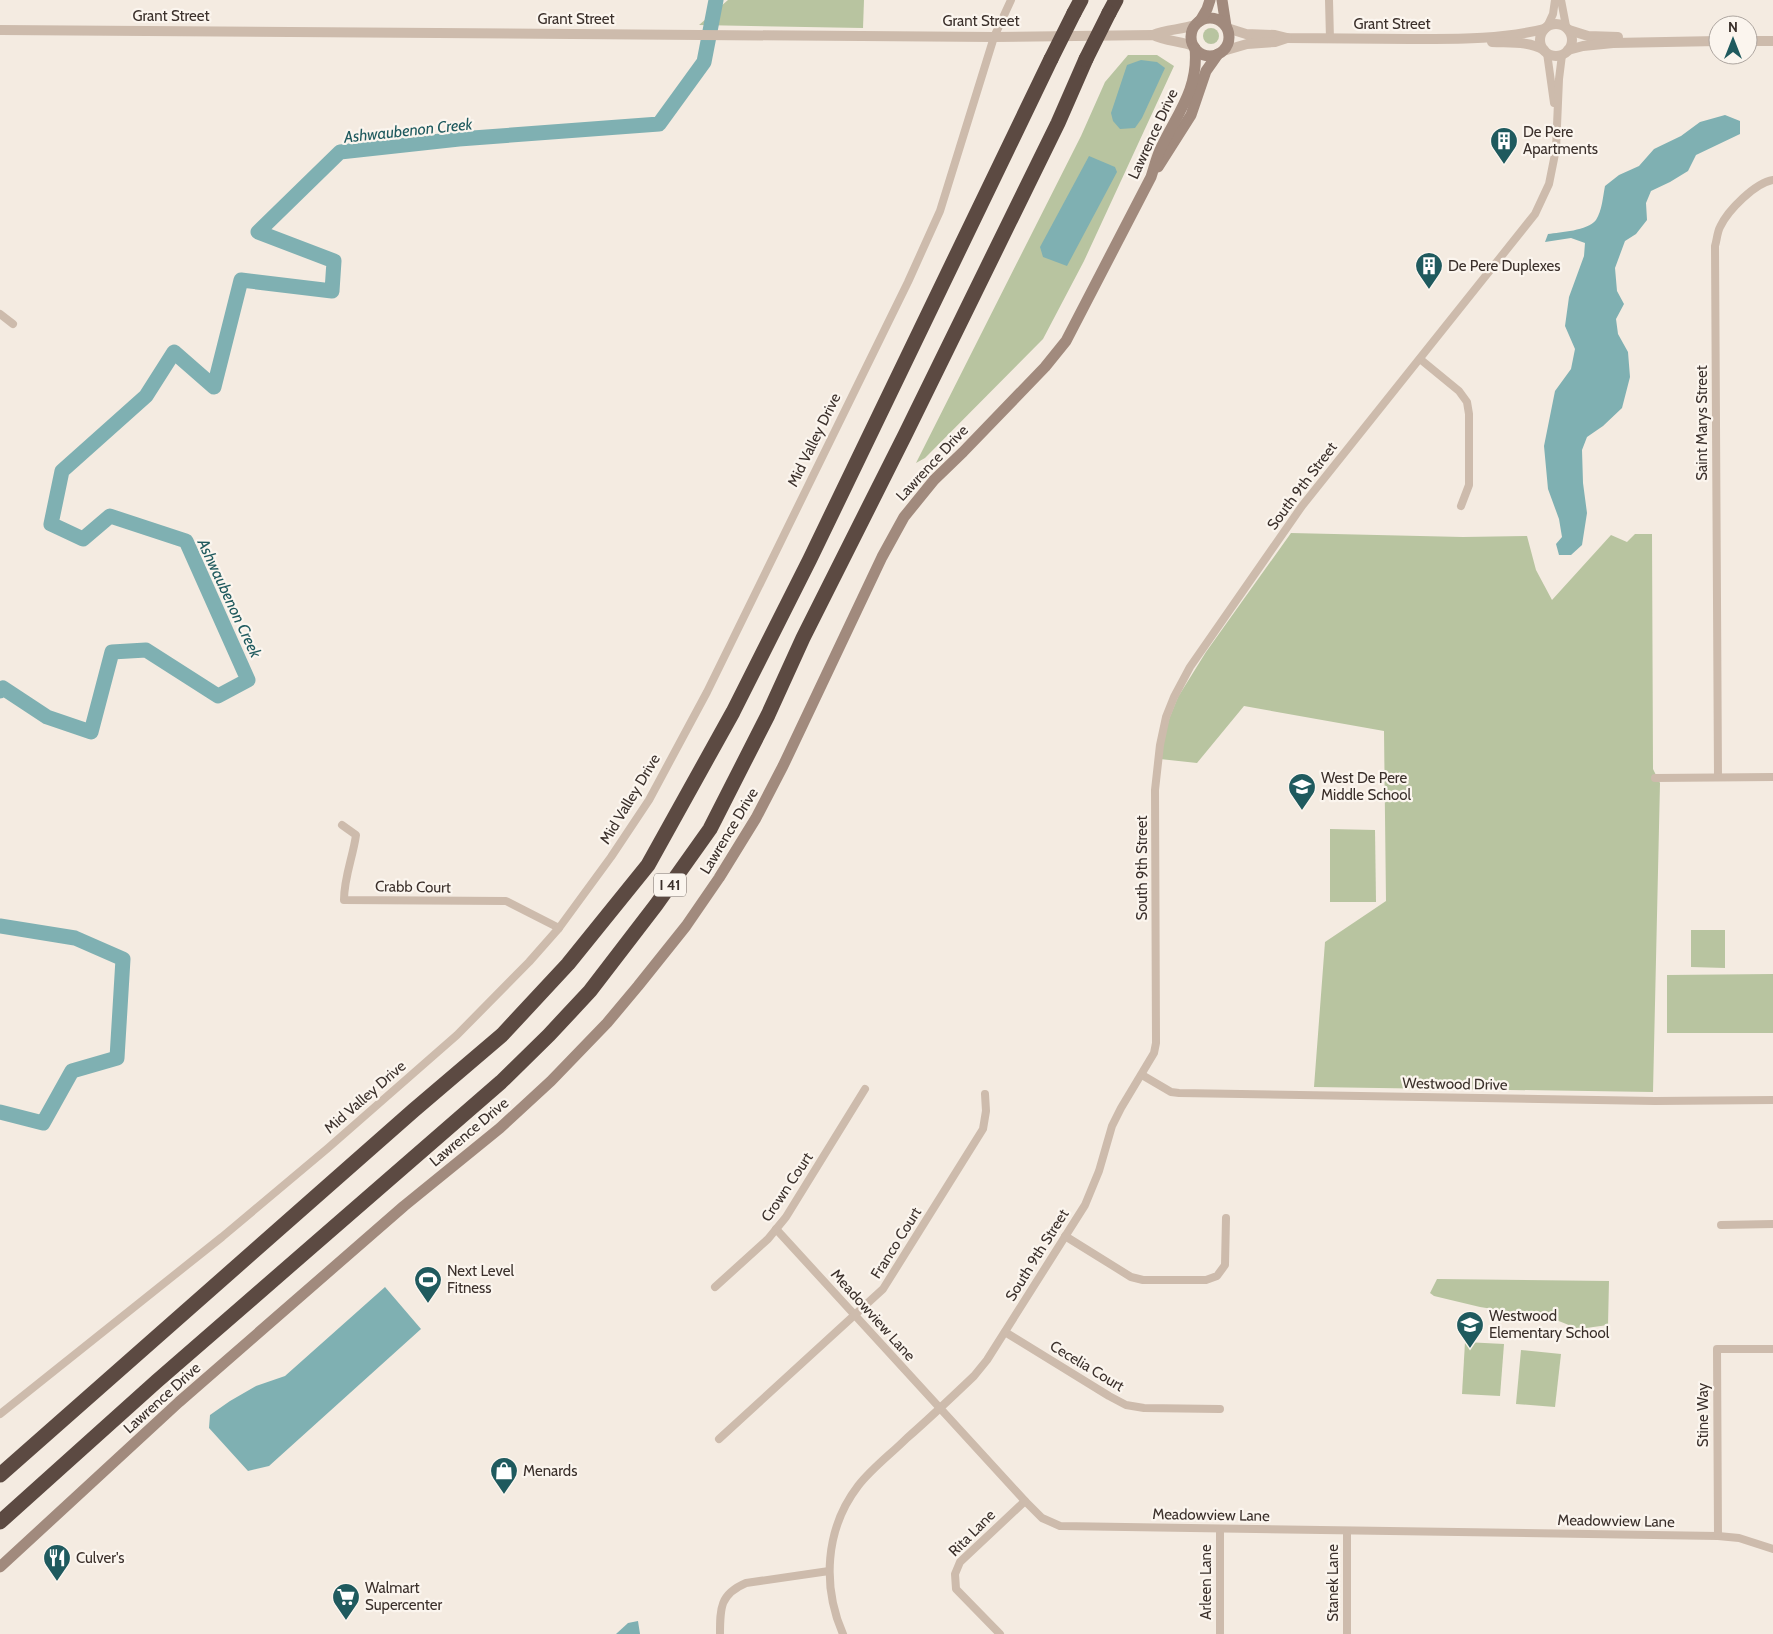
<svg xmlns="http://www.w3.org/2000/svg" width="1773" height="1634" font-family="Cabin,sans-serif">
	<style>
		.green { fill: #b8c4a0 }
		.water { fill: #7fb0b2 }
		.lines { fill: none; stroke-linecap: round; stroke-linejoin: round }
		.river { stroke: #7fb0b2; stroke-width: 15 }
		.minor { stroke: #cdbbac; stroke-width: 8 }
		.tertiary { stroke: #cdbbac; stroke-width: 10 }
		.secondary { stroke: #a18a7d; stroke-width: 11 }
		.motorway { stroke: #5c4a42; stroke-width: 15 }
		.motorway-bridge { stroke: #5c4a42; stroke-width: 15 }
		.labels { text-anchor: middle; stroke-width: 4.5; stroke-linejoin: round; paint-order: stroke }
		.shield { fill: #fbf5ee; stroke: #756b66; stroke-width: 1 }
		.shield-label { font-size: 14px; font-weight: bold; fill: #3b302b }
		.street-label { font-size: 15px; fill: #3b302b; stroke: #fbf5ee }
		.poi-label { font-size: 15px; fill: #3b302b; stroke: #fbf5ee; text-anchor: start }
		.water-label { font-size: 16px; font-style: italic; fill: #1f5a5e; stroke: #fbf5ee }
	</style>
	<rect width="100%" height="100%" fill="#f4ebe1"/>
	<g class="green">
		<polygon points="728,0 864,0 863,28 699,25"/>
		<circle cx="1211" cy="36" r="8"/>
		<polygon points="1128,55 1157,55 1174,66 1084,261 1043,339 925,458 916,463 1081,136 1105,82"/>
		<polygon points="1291,533 1463,537 1527,536 1536,570 1552,600 1611,535 1627,542 1635,534 1652,534 1653,769 1660,783 1653,1092 1314,1087 1325,942 1386,901 1384,731 1244,706 1197,763 1160,759 1169,719 1178,697 1206,652"/>
		<polygon points="1330,829 1375,830 1376,902 1330,902"/>
		<polygon points="1691,930 1725,930 1725,968 1691,967"/>
		<polygon points="1773,974 1773,1033 1667,1033 1667,975"/>
		<polygon points="1437,1279 1609,1281 1608,1325 1579,1329 1551,1318 1480,1307 1434,1296 1430,1293"/>
		<polygon points="1465,1342 1504,1344 1500,1396 1462,1394"/>
		<polygon points="1521,1350 1561,1354 1555,1407 1516,1404"/>
	</g>
	<g class="water">
		<polygon points="1141,60 1157,62 1165,68 1142,118 1135,128 1120,129 1113,121 1111,113 1127,65"/>
		<path d="M1725 115 1740 121V134L1696 155 1688 171 1670 182 1651 191 1646 203 1647 220 1636 234 1625 241 1615 268 1617 291 1624 304 1616 319 1618 334 1628 352 1630 377 1622 408 1603 426 1587 437 1582 450 1583 483 1587 513 1582 545 1571 555H1559L1556 544 1562 537 1559 519 1548 489 1544 446 1555 391 1571 369 1575 349 1565 326 1569 297 1584 256 1585 243 1571 238 1545 242 1548 234C1561 232 1587 231 1596 220 1602 211 1603 196 1605 186L1619 175 1639 166 1654 149 1681 136 1700 122Z"/>
		<polygon points="1089,156 1115,167 1117,172 1067,266 1043,257 1040,247"/>
		<polygon points="385,1287 421,1329 269,1466 248,1471 209,1428 210,1415 230,1401 256,1386 285,1376"/>
		<polygon points="638,1621 640,1634 616,1634 628,1623"/>
	</g>
	<g class="lines">
		<g class="river">
			<polyline points="0,691 3,688 47,717 91,732 112,652 146,650 218,696 248,680 186,541 110,516 83,539 51,524 62,471 146,396 174,352 214,387 241,280 332,291 334,261 258,232 340,152 459,139 659,124 704,62 716,0"/>
			<polyline points="0,926 75,938 123,959 117,1058 72,1071 43,1123 0,1112"/>
		</g>
		<g class="minor">
			<polyline points="1329,0 1330,39"/>
			<polyline points="1561,0 1566,26"/>
			<polyline points="1547,27 1553,14 1555,0"/>
			<polyline points="1547,53 1554,103"/>
			<polyline points="0,314 13,324"/>
			<polyline points="1420,359 1459,391 1467,402 1469,414 1469,485 1461,506"/>
			<path d="M1718 777 1715 246C1717 240 1717 233 1720 227 1728 210 1755 183 1773 180"/>
			<polyline points="1655,778 1773,777"/>
			<path d="M342 825 356 835C353 857 344 877 344 900L506 901 559 928"/>
			<polyline points="1142,1075 1171,1092 1179,1093 1655,1101 1773,1100"/>
			<polyline points="1721,1225 1773,1224"/>
			<polyline points="776,1229 1025,1501 1042,1518 1060,1526 1718,1536 1739,1538 1773,1549"/>
			<polyline points="1065,1236 1131,1277 1143,1280 1206,1280 1217,1276 1225,1265 1226,1218"/>
			<polyline points="715,1287 768,1239 786,1217 865,1089"/>
			<polyline points="1005,1332 1109,1396 1126,1405 1144,1408 1220,1409"/>
			<polyline points="0,1414 222,1237 328,1148 457,1035 529,962 559,928 611,857 649,800 707,692 908,282 940,211 994,37 1011,0"/>
			<polyline points="719,1439 883,1289 983,1129 986,1111 985,1094"/>
			<polyline points="1347,1531 1347,1634"/>
			<polyline points="1718,1536 1717,1349 1773,1349"/>
			<path d="M720 1634C720 1608 720 1594 746 1583L829 1571"/>
			<path d="M843 1634C822 1586 825 1529 858 1486 872 1468 891 1454 907 1438 930 1418 952 1397 974 1376L987 1360 1085 1205 1099 1171 1112 1126 1121 1108 1154 1053 1156 1043 1155 790 1160 745 1166 717 1174 697 1190 667 1302 506 1535 214 1549 184 1556 149 1559 79 1562 55"/>
			<polyline points="1000,1634 956,1589 955,1574 960,1562 1025,1501"/>
			<polyline points="1220,1634 1220,1529"/>
		</g>
		<g class="tertiary">
			<circle cx="1556" cy="40" r="16"/>
			<path d="M1227 28 1246 34 1275 35 1287 38C1328 38 1369 39 1410 39 1455 39 1500 40 1544 29"/>
			<path d="M0 30 994 37 1153 35C1165 41 1180 41 1194 46"/>
			<polyline points="1569,30 1588,36 1618,37"/>
			<path d="M1153 35C1166 29 1181 30 1195 25"/>
			<polyline points="1748,41 1773,41"/>
			<path d="M1492 42C1510 43 1529 41 1544 50"/>
			<polyline points="1568,50 1583,46 1613,43 1718,41"/>
			<polyline points="1223,51 1247,44 1275,42 1287,38"/>
		</g>
		<g class="secondary">
			<polyline points="1222,0 1226,26"/>
			<circle cx="1210" cy="37" r="19"/>
			<polyline points="1200,21 1207,9 1210,0"/>
			<polyline points="1158,167 1191,115 1206,71 1218,54"/>
			<path d="M0 1567 179 1402 404 1206 500 1128 551 1081 607 1023 638 986 686 926 719 878 756 818 783 766 882 557 904 517 934 480 963 452 1045 367 1066 341 1151 177C1154 168 1156 159 1160 150 1176 115 1199 90 1195 48"/>
		</g>
		<g class="motorway">
			<polyline points="1074,13 1081,0"/>
			<polyline points="1109,13 1116,0"/>
			<polyline points="0,1475 414,1110 502,1035 568,964 648,865 733,712 810,559 1051,59"/>
			<polyline points="0,1522 157,1381 501,1082 549,1035 590,991 656,905 710,829 768,715 803,638 905,435 1058,123 1086,59"/>
		</g>
		<g class="motorway-bridge">
			<polyline points="1051,59 1074,13"/>
			<polyline points="1086,59 1109,13"/>
		</g>
	</g>
	<defs>
		<symbol id="building-pin" viewBox="-11 -11 22 30"><path d="M0 17L-7.5 6A9.5 9.5 0 1 1 7.5 6Z" fill="#1f5a5e" stroke="#fbf5ee"/><path d="M-4-6H4V6H1V3H-1V6H-4ZM-2.5-4.3h1.7v1.8h-1.7ZM.8-4.3h1.7v1.8H.8ZM-2.5-1h1.7V.8h-1.7ZM.8-1h1.7V.8H.8Z" fill="#fff"/></symbol>
		<symbol id="school-pin" viewBox="-11 -11 22 30"><path d="M0 17L-7.5 6A9.5 9.5 0 1 1 7.5 6Z" fill="#1f5a5e" stroke="#fbf5ee"/><path d="M0-5L7-2L0 1L-7-2ZM-4 1L0 2.5L4 1V4Q0 6-4 4Z" fill="#fff"/></symbol>
		<symbol id="stadium-pin" viewBox="-11 -11 22 30"><path d="M0 17L-7.5 6A9.5 9.5 0 1 1 7.5 6Z" fill="#1f5a5e" stroke="#fbf5ee"/><path d="M0-5a6.5 5 0 1 0 0 10a6.5 5 0 1 0 0-10ZM-3.5-1.8h7v3.6h-7Z" fill="#fff"/></symbol>
		<symbol id="shop-pin" viewBox="-11 -11 22 30"><path d="M0 17L-7.5 6A9.5 9.5 0 1 1 7.5 6Z" fill="#1f5a5e" stroke="#fbf5ee"/><path d="M-5-2.5h2.3a2.7 3.5 0 0 1 5.4 0H5L5.5 6h-11ZM-1.5-2.5h3a1.5 2.3 0 0 0-3 0Z" fill="#fff"/></symbol>
		<symbol id="restaurant-pin" viewBox="-11 -11 22 30"><path d="M0 17L-7.5 6A9.5 9.5 0 1 1 7.5 6Z" fill="#1f5a5e" stroke="#fbf5ee"/><path d="M-5-6h1v4h1v-4h1v4h1v-4h1v5L-1.5 .5V6h-2V.5L-5-1ZM5-6V6H3V1.5H1.5Q1.5-4 5-6Z" fill="#fff"/></symbol>
		<symbol id="supermarket-pin" viewBox="-11 -11 22 30"><path d="M0 17L-7.5 6A9.5 9.5 0 1 1 7.5 6Z" fill="#1f5a5e" stroke="#fbf5ee"/><path d="M-6-5.5h2.5l.6 2H6L4.5 2H-2.5L-4.4-4H-6ZM-1.5 3.2a1.3 1.3 0 1 0 .1 0ZM3 3.2a1.3 1.3 0 1 0 .1 0Z" fill="#fff"/></symbol>
	</defs>
	<g fill-rule="evenodd">
		<use href="#building-pin" x="1488" y="125" width="32" height="43"/>
		<use href="#building-pin" x="1413" y="250" width="32" height="43"/>
		<use href="#school-pin" x="1286" y="771" width="32" height="43"/>
		<use href="#stadium-pin" x="412" y="1264" width="32" height="43"/>
		<use href="#school-pin" x="1454" y="1309" width="32" height="43"/>
		<use href="#shop-pin" x="488" y="1455" width="32" height="43"/>
		<use href="#restaurant-pin" x="41" y="1542" width="32" height="43"/>
		<use href="#supermarket-pin" x="330" y="1581" width="32" height="43"/>
	</g>
	<g class="labels">
		<rect class="shield" x="654" y="873.5" width="32" height="23" rx="4"/>
		<g class="shield-label">
			<text x="670" y="890">I 41</text>
		</g>
		<g class="street-label">
			<text x="171" y="21">Grant Street</text>
			<text x="576" y="24">Grant Street</text>
			<text x="981" y="26">Grant Street</text>
			<text x="1392" y="29">Grant Street</text>
			<text transform="translate(1153 134) rotate(-65)" y="5">Lawrence Drive</text>
			<text transform="translate(1702 423) rotate(-90)" y="5">Saint Marys Street</text>
			<text transform="translate(814 440) rotate(-64)" y="5">Mid Valley Drive</text>
			<text transform="translate(932 463) rotate(-47)" y="5">Lawrence Drive</text>
			<text transform="translate(1302 486) rotate(-53)" y="5">South 9th Street</text>
			<text transform="translate(630 799) rotate(-59)" y="5">Mid Valley Drive</text>
			<text transform="translate(729 831) rotate(-59)" y="5">Lawrence Drive</text>
			<text transform="translate(1142 868) rotate(-90)" y="5">South 9th Street</text>
			<text transform="translate(413 887) rotate(1)" y="5">Crabb Court</text>
			<text transform="translate(1455 1084) rotate(1)" y="5">Westwood Drive</text>
			<text transform="translate(365 1097) rotate(-41)" y="5">Mid Valley Drive</text>
			<text transform="translate(469 1132) rotate(-40)" y="5">Lawrence Drive</text>
			<text transform="translate(787 1187) rotate(-56)" y="5">Crown Court</text>
			<text transform="translate(896 1243) rotate(-58)" y="5">Franco Court</text>
			<text transform="translate(1037 1255) rotate(-58)" y="5">South 9th Street</text>
			<text transform="translate(873 1315) rotate(48)" y="5">Meadowview Lane</text>
			<text transform="translate(1087 1366) rotate(31)" y="5">Cecelia Court</text>
			<text transform="translate(162 1398) rotate(-42)" y="5">Lawrence Drive</text>
			<text transform="translate(1703 1415) rotate(-90)" y="5">Stine Way</text>
			<text transform="translate(1211 1515) rotate(1)" y="5">Meadowview Lane</text>
			<text transform="translate(1616 1521) rotate(1)" y="5">Meadowview Lane</text>
			<text transform="translate(972 1533) rotate(-45)" y="5">Rita Lane</text>
			<text transform="translate(1206 1582) rotate(-90)" y="5">Arleen Lane</text>
			<text transform="translate(1333 1583) rotate(-90)" y="5">Stanek Lane</text>
		</g>
		<g class="poi-label">
			<text x="1523" y="137">De Pere<tspan x="1523" dy="17">Apartments</tspan></text>
			<text x="1448" y="271">De Pere Duplexes</text>
			<text x="1321" y="783">West De Pere<tspan x="1321" dy="17">Middle School</tspan></text>
			<text x="447" y="1276">Next Level<tspan x="447" dy="17">Fitness</tspan></text>
			<text x="1489" y="1321">Westwood<tspan x="1489" dy="17">Elementary School</tspan></text>
			<text x="523" y="1476">Menards</text>
			<text x="76" y="1563">Culver's</text>
			<text x="365" y="1593">Walmart<tspan x="365" dy="17">Supercenter</tspan></text>
		</g>
		<g class="water-label">
			<text transform="translate(408 130) rotate(-6)" y="6">Ashwaubenon Creek</text>
			<text transform="translate(230 598) rotate(65)" y="6">Ashwaubenon Creek</text>
		</g>
	</g>
	<g transform="translate(1733 40)"><circle r="24" fill="#fbf5ee" stroke="#aea6a0"/>
	<path d="M0-4L9 19L0 12L-9 19Z" fill="#1f5a5e"/>
	<text y="-8" font-size="14" font-weight="bold" text-anchor="middle" fill="#3b302b">N</text>
	</g>
</svg>
